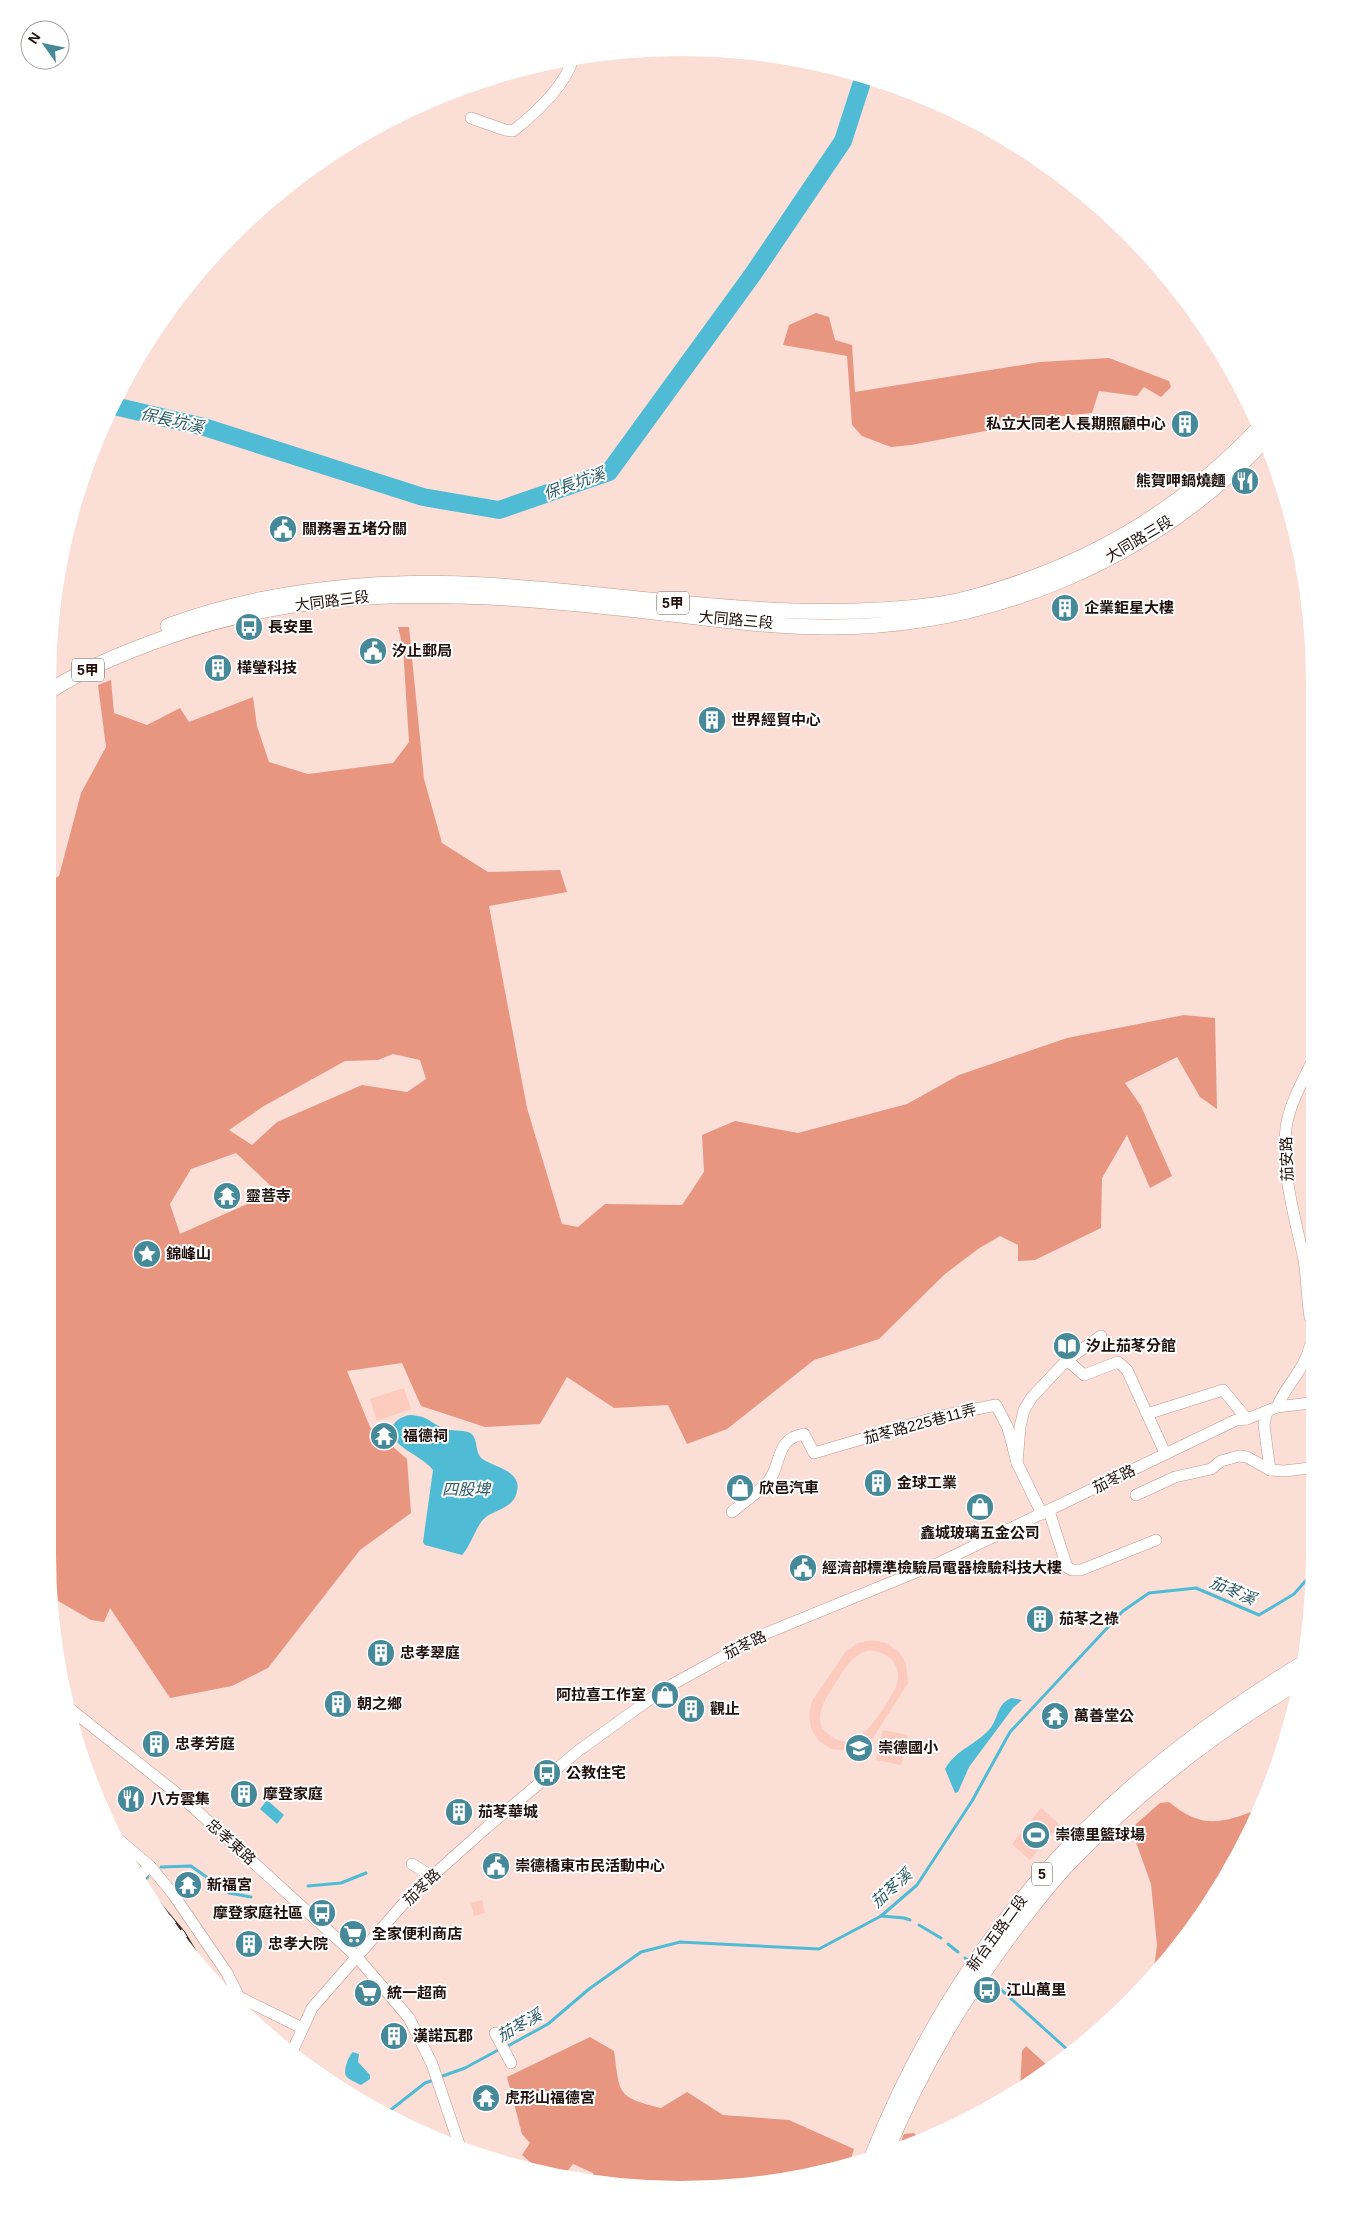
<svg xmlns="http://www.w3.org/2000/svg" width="1362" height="2237" font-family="Arial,'Noto Sans TC',sans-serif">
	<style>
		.green { fill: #fccbbe; fill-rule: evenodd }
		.forest { fill: #e89680; fill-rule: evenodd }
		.water { fill: #4fbbd4 }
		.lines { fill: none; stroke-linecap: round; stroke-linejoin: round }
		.stream { stroke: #4fbbd4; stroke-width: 3 }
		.river { stroke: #4fbbd4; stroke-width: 18 }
		.minor-casing { stroke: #c1968a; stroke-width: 12 }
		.major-casing { stroke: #c1968a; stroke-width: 16 }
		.minor { stroke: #fff; stroke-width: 11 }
		.major { stroke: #fff; stroke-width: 15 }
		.rail-casing { stroke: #3e2d28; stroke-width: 5 }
		.rail { stroke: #fff; stroke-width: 3; stroke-dasharray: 9; stroke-linecap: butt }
		.labels { text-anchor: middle; stroke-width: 4; stroke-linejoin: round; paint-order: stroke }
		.shield { fill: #fff; stroke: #635855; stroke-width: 1 }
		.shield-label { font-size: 14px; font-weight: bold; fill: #20100c }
		.poi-label { font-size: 15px; font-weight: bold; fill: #20100c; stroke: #fff; text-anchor: start }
		.street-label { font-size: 15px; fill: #20100c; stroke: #fff }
		.water-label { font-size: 16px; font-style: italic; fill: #2c5a65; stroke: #fff }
	</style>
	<rect width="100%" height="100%" fill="#fbdfd7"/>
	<g class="green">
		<polygon points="404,1388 411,1409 377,1421 370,1399"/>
		<path d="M872 1640 886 1643 898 1651 906 1663 908 1683 871 1741 852 1751 831 1749 819 1741 811 1729 809 1715 812 1701 846 1651 858 1643ZM866 1651C883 1649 900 1660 898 1680 896 1693 867 1736 854 1740 846 1743 838 1741 832 1737 808 1722 826 1697 837 1681 845 1668 851 1657 866 1651Z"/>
		<polygon points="883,1730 908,1735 901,1765 876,1760"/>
		<polygon points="1041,1808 1060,1825 1030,1860 1012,1844"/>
		<polygon points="482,1900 485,1913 474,1916 471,1903"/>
	</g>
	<g class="forest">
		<polygon points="816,313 829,317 835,340 852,345 855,392 1040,362 1109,358 1169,381 1171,387 1161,397 1144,387 1137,396 1099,391 1092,413 1001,422 996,429 911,445 891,447 862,436 852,425 847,356 783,345 789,325"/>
		<path d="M398 627H409L424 779 442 843 488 872 560 870 567 892 489 906 527 1108 562 1224 578 1227 605 1204 682 1205 704 1172 702 1135 735 1121 798 1133 907 1104 959 1075 1067 1038 1184 1015 1215 1018 1217 1109 1200 1097 1177 1057 1125 1083 1141 1106 1172 1176 1150 1188 1127 1135 1102 1178 1101 1228 1035 1260 1018 1261V1245L1000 1236 978 1249 945 1274 879 1339 814 1360 727 1429 687 1444 668 1405 614 1408 567 1377 540 1424 485 1427 421 1406 402 1363 347 1371 370 1427 407 1459 411 1513 360 1550 268 1668 232 1686 170 1698 110 1608 104 1622 91 1620 53 1598V879L59 876 81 793 106 747 98 685 111 680 114 713 147 725 180 708 189 722 253 697 257 726 269 762 308 774 393 763 409 742 403 647ZM393 1054 420 1060 426 1079 407 1092 362 1085 277 1122 252 1145 229 1130 264 1106 345 1061 378 1060ZM236 1153 276 1191 180 1234 170 1204 191 1169Z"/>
		<path d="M1169 1802C1203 1830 1221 1823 1260 1809L1184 1941 1158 1971 1154 1968 1157 1945 1151 1884 1133 1834 1136 1824 1160 1803Z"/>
		<path d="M590 2037 614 2051C620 2094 616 2097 661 2108L687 2092 723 2115 789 2120 854 2149 849 2164 764 2184 681 2189 595 2181 593 2173 573 2164 562 2178 544 2174 522 2155 530 2143 522 2134 507 2077Z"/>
		<polygon points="1026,2046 1050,2068 1033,2083 1020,2089 1022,2051"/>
		<polygon points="914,2133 919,2139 898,2149 904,2134"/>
	</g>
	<g class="water">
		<path d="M410 1415C429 1416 430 1423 445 1429 452 1431 461 1430 468 1432 480 1436 473 1454 484 1460 496 1467 522 1472 517 1491 514 1508 497 1509 486 1517 477 1523 472 1544 462 1555L425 1545 423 1542 433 1470C421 1455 397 1450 390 1431 394 1421 400 1417 410 1415Z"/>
		<path d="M1012 1698 1022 1700 1013 1708 969 1767 958 1792 955 1793 945 1769C955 1751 974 1745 988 1731 999 1720 996 1703 1012 1698Z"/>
		<polygon points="267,1800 284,1815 277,1824 260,1809"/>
		<path d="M353 2052 359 2054 358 2062 370 2075V2079L361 2085C357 2083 348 2079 346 2076 343 2070 349 2055 353 2052Z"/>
	</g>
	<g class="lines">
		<g class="stream">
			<polyline points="161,1867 191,1866 229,1893 251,1897"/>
			<polyline points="142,1882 148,1877"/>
			<polyline points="308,1886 341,1883 366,1873"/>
			<polyline points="881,1916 904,1918 910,1920"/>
			<polyline points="919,1925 941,1938"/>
			<polyline points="948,1944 958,1952"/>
			<polyline points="965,1958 971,1963"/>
			<polyline points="987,1977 1070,2052"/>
			<polyline points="506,2047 548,2024 589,1989 641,1952 680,1942 819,1949 881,1916 917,1885 972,1801 1010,1732 1123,1611 1149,1593 1196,1588 1259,1615 1294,1594 1309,1577"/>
			<polyline points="440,2077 465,2068 500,2049"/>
			<polyline points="388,2112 425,2083 434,2080"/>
		</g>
		<polyline class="river" points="114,406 204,427 423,497 499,510 609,472 753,274 843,141 864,76"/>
		<defs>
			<g id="minor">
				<path d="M471 118 505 130 513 131C536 113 564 87 573 59"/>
				<path d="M1310 1317C1307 1298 1307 1279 1304 1260 1295 1217 1281 1173 1286 1128 1289 1106 1301 1084 1311 1064"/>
				<polyline points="1067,1360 1084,1375 1118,1362 1127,1370 1165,1453"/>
				<path d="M1277 1407C1286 1385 1305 1369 1310 1346"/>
				<polyline points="1267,1411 1264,1425 1270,1470 1284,1471 1310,1468"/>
				<polyline points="1147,1414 1223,1390 1247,1419"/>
				<polyline points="1136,1495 1175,1477 1211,1469 1221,1461 1239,1456 1247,1457 1270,1470"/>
				<polyline points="1049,1511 1067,1567 1072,1570 1081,1570 1156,1540"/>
				<path d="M732 1512C743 1503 756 1494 766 1484 783 1467 773 1439 804 1434L814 1453 937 1417 996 1405 1008 1428 1017 1463"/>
				<polyline points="1042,1514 1017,1463 1020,1427 1024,1410 1032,1397 1067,1360 1101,1336"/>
				<polyline points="69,1708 185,1800 357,1957 409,2018 432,2064 460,2147"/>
				<polyline points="111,1833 150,1866 173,1894 227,1973 239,1997 302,2028"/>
				<polyline points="412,1864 431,1876"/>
				<polyline points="138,1877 150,1866"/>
				<polyline points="495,2033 511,2063"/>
				<polyline points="292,2052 312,2008 411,1895 486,1828 578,1751 664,1689 762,1635 941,1562 1236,1420 1247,1419 1277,1407 1310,1403"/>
			</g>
			<g id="major">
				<path d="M168 626C267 589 381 579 486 585 636 594 785 625 935 605 965 601 995 591 1024 581 1114 549 1193 498 1259 428"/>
				<path d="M53 689C89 666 130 650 170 636 322 582 471 592 628 609 694 616 760 627 827 627 991 628 1151 560 1264 441"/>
				<path d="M885 2155C920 2068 970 1986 1028 1912 1042 1894 1056 1876 1072 1860 1139 1791 1215 1732 1297 1683"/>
				<path d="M871 2159C959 1937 1099 1787 1302 1664"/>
			</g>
		</defs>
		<use href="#minor" class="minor-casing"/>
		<use href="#major" class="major-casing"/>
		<use href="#minor" class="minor"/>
		<use href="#major" class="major"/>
		<defs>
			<polyline id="rail" points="146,1889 183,1933 210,1978"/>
		</defs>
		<use href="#rail" class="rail-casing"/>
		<use href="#rail" class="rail"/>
	</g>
	<defs>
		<symbol id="building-disc" viewBox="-11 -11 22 22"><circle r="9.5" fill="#468999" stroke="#fff"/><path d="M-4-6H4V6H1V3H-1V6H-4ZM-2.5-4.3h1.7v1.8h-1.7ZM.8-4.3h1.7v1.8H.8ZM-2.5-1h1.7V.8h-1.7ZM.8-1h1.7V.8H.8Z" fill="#fff"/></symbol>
		<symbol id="restaurant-disc" viewBox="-11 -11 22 22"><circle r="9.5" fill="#468999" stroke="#fff"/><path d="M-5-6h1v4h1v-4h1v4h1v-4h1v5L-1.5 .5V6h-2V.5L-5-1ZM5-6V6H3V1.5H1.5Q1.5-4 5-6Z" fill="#fff"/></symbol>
		<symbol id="civic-disc" viewBox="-11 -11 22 22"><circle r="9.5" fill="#468999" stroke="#fff"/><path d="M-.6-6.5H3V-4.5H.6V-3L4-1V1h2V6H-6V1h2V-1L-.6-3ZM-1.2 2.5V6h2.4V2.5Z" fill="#fff"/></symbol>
		<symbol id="bus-disc" viewBox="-11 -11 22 22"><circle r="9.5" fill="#468999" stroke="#fff"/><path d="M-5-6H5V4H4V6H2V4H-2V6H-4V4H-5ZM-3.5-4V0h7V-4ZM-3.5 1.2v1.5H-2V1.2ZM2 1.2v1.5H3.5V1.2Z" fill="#fff"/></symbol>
		<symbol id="temple-disc" viewBox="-11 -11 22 22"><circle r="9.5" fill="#468999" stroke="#fff"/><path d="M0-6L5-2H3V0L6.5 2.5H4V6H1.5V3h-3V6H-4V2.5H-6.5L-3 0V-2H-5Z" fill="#fff"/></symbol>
		<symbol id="sight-disc" viewBox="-11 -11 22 22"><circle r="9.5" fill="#468999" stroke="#fff"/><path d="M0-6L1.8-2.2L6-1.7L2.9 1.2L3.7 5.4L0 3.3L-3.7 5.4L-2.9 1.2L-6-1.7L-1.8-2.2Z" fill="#fff"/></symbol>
		<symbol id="library-disc" viewBox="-11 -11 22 22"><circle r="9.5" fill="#468999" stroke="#fff"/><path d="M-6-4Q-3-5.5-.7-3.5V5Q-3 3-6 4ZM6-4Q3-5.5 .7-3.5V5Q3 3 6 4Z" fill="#fff"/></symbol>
		<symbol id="shop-disc" viewBox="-11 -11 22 22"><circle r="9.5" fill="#468999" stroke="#fff"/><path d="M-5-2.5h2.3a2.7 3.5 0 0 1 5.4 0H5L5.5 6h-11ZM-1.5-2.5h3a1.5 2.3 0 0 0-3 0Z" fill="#fff"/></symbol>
		<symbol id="school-disc" viewBox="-11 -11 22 22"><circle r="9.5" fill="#468999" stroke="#fff"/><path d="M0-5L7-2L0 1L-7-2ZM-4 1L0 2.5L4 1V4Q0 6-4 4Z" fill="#fff"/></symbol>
		<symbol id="stadium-disc" viewBox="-11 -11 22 22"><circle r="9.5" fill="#468999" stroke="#fff"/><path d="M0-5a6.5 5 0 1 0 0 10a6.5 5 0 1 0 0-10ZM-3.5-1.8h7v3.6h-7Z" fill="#fff"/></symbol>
		<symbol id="supermarket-disc" viewBox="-11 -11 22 22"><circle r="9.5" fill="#468999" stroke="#fff"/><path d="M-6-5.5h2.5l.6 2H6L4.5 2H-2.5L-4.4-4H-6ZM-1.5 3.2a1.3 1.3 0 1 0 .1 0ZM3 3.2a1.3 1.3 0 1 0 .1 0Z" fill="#fff"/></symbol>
	</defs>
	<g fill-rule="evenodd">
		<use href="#building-disc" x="1169" y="408" width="32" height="32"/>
		<use href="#restaurant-disc" x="1229" y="465" width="32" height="32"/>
		<use href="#civic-disc" x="267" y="513" width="32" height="32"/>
		<use href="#building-disc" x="1049" y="592" width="32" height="32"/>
		<use href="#bus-disc" x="233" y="611" width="32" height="32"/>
		<use href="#civic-disc" x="357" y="635" width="32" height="32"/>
		<use href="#building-disc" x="202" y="652" width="32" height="32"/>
		<use href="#building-disc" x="696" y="704" width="32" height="32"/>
		<use href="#temple-disc" x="211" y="1180" width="32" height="32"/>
		<use href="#sight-disc" x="131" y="1238" width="32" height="32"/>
		<use href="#library-disc" x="1051" y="1330" width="32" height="32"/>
		<use href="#temple-disc" x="368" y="1420" width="32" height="32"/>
		<use href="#building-disc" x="862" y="1467" width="32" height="32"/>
		<use href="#shop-disc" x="724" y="1472" width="32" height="32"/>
		<use href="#shop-disc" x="964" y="1491" width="32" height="32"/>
		<use href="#civic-disc" x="787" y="1552" width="32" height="32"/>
		<use href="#building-disc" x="1024" y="1603" width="32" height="32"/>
		<use href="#building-disc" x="365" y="1637" width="32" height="32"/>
		<use href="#shop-disc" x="649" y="1679" width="32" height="32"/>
		<use href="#building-disc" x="322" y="1688" width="32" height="32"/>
		<use href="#building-disc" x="675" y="1693" width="32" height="32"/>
		<use href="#temple-disc" x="1039" y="1700" width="32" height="32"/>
		<use href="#building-disc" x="140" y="1728" width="32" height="32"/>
		<use href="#school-disc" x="843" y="1732" width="32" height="32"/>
		<use href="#bus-disc" x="531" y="1757" width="32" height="32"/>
		<use href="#building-disc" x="228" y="1778" width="32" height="32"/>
		<use href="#restaurant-disc" x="115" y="1783" width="32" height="32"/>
		<use href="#building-disc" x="443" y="1796" width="32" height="32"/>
		<use href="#stadium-disc" x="1020" y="1819" width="32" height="32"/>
		<use href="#civic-disc" x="480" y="1850" width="32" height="32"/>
		<use href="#temple-disc" x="172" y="1869" width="32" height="32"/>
		<use href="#bus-disc" x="306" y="1897" width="32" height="32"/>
		<use href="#supermarket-disc" x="337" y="1918" width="32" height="32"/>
		<use href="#building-disc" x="233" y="1928" width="32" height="32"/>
		<use href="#bus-disc" x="971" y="1974" width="32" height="32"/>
		<use href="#supermarket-disc" x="352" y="1977" width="32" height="32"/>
		<use href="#building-disc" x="378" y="2020" width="32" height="32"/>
		<use href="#temple-disc" x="470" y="2082" width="32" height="32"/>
	</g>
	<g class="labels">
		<g class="shield">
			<rect x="657" y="591.5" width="32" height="23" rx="4"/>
			<rect x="72" y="658.5" width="32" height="23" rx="4"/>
			<rect x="1032" y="1862.5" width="20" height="23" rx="4"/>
		</g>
		<g class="shield-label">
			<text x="673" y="608">5甲</text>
			<text x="88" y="675">5甲</text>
			<text x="1042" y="1879">5</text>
		</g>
		<g class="poi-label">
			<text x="1166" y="429" text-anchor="end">私立大同老人長期照顧中心</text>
			<text x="1226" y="486" text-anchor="end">熊賀呷鍋燒麵</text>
			<text x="302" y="534">關務署五堵分關</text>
			<text x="1084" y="613">企業鉅星大樓</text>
			<text x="268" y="632">長安里</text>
			<text x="392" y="656">汐止郵局</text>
			<text x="237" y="673">樺瑩科技</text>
			<text x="731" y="725">世界經貿中心</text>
			<text x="246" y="1201">靈菩寺</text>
			<text x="166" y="1259">錦峰山</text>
			<text x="1086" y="1351">汐止茄苳分館</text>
			<text x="403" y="1441">福德祠</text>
			<text x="897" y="1488">金球工業</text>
			<text x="759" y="1493">欣邑汽車</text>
			<text x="980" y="1538" text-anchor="middle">鑫城玻璃五金公司</text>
			<text x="822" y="1573">經濟部標準檢驗局電器檢驗科技大樓</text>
			<text x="1059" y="1624">茄苳之祿</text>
			<text x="400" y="1658">忠孝翠庭</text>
			<text x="646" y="1700" text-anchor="end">阿拉喜工作室</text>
			<text x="357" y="1709">朝之鄉</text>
			<text x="710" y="1714">觀止</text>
			<text x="1074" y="1721">萬善堂公</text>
			<text x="175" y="1749">忠孝芳庭</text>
			<text x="878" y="1753">崇德國小</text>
			<text x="566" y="1778">公教住宅</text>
			<text x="263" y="1799">摩登家庭</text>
			<text x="150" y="1804">八方雲集</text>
			<text x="478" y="1817">茄苳華城</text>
			<text x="1055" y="1840">崇德里籃球場</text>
			<text x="515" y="1871">崇德橋東市民活動中心</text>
			<text x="207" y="1890">新福宮</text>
			<text x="303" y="1918" text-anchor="end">摩登家庭社區</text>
			<text x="372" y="1939">全家便利商店</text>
			<text x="268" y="1949">忠孝大院</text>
			<text x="1006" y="1995">江山萬里</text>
			<text x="387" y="1998">統一超商</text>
			<text x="413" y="2041">漢諾瓦郡</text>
			<text x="505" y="2103">虎形山福德宮</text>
		</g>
		<g class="street-label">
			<text transform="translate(1139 539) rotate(-31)" y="5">大同路三段</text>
			<text transform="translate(332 601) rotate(-7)" y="5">大同路三段</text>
			<text transform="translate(736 620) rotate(5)" y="5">大同路三段</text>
			<text transform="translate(1287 1159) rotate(-92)" y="5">茄安路</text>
			<text transform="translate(920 1424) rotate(-15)" y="5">茄苳路225巷11弄</text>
			<text transform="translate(1114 1479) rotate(-26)" y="5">茄苳路</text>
			<text transform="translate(745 1645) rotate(-26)" y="5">茄苳路</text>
			<text transform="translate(231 1842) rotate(42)" y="5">忠孝東路</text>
			<text transform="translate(422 1887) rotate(-44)" y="5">茄苳路</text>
			<text transform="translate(997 1933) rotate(-54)" y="5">新台五路二段</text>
		</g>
		<g class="water-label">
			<text transform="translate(172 420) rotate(13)" y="6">保長坑溪</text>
			<text transform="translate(574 483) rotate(-20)" y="6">保長坑溪</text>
			<text x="466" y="1495">四股埤</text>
			<text transform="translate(1233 1590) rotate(23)" y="6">茄苳溪</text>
			<text transform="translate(891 1888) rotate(-42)" y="6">茄苳溪</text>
			<text transform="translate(519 2025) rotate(-29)" y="6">茄苳溪</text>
		</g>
	</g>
	<path d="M0 0H1362V2237H0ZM681 56H681A625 625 0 0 1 1306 681V1556A625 625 0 0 1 681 2181H681A625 625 0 0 1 56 1556V681A625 625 0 0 1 681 56Z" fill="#fff" fill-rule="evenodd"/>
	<g transform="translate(45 45) rotate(303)"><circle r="24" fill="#ffffff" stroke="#a69f9e"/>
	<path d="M0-4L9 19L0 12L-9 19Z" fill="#468999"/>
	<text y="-8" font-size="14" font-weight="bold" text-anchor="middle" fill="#20100c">N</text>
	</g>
</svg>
